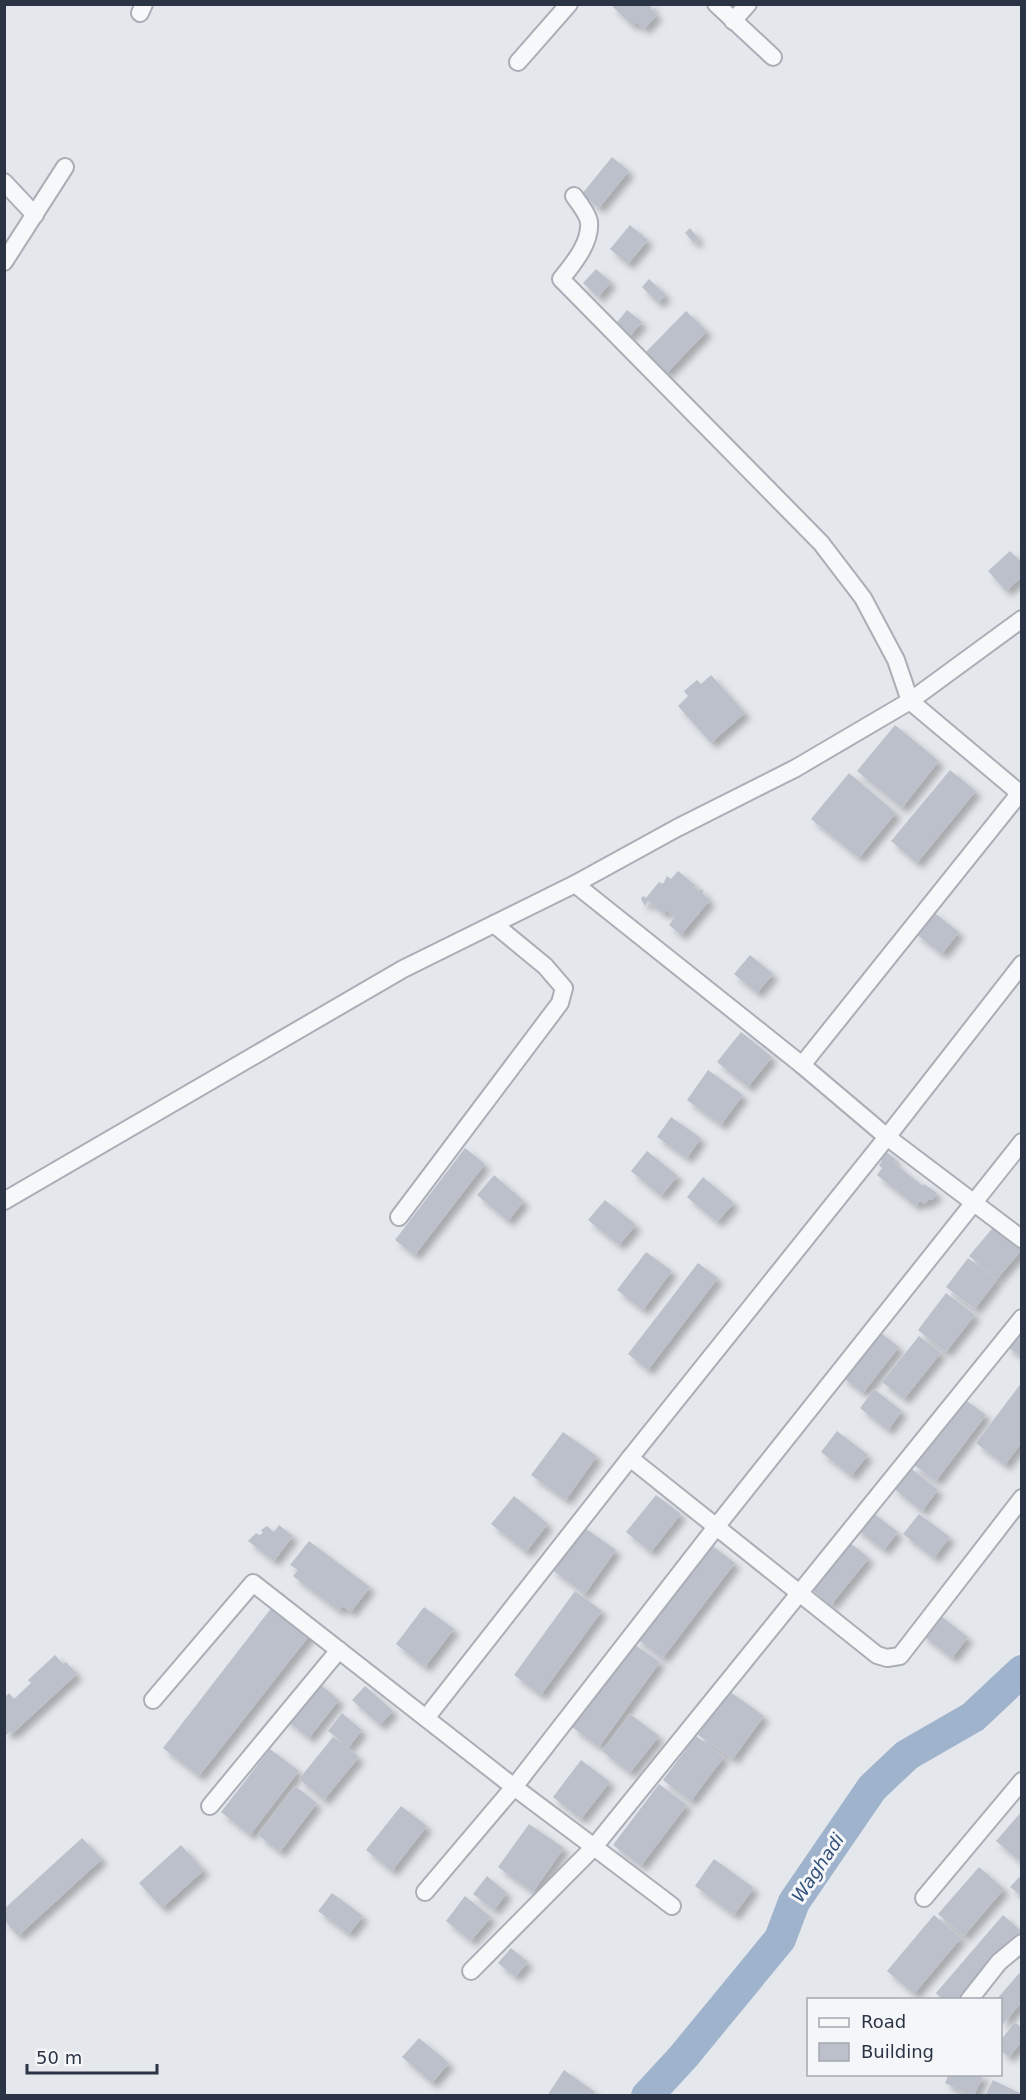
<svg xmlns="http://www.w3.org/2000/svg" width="1026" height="2100" font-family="'DejaVu Sans',sans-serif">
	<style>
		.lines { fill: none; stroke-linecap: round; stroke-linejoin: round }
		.river { stroke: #9fb4cc; stroke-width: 32 }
		.building { fill: #bbc0ca; filter: url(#shadow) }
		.minor-casing { stroke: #a9aeb7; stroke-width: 20 }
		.minor { stroke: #f7f8fa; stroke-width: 16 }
		.labels { text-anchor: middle; stroke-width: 6; stroke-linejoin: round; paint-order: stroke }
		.water-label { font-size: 18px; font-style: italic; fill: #34527a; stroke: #f4f6f9 }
	</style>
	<defs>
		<filter id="shadow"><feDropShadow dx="5.5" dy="5.5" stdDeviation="3" flood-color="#0004"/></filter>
	</defs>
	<rect width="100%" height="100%" fill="#e4e7ec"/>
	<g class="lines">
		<polyline class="river" points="647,2096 683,2057 780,1939 794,1902 872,1788 907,1755 973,1717 1022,1671"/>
	</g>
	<g class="building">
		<polygon points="610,4 654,4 650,8 657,15 644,29 636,22 633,26"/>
		<polygon points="612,157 629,171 599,208 582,194"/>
		<polygon points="630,225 648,240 628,264 610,249"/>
		<polygon points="690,228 699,239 694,243 685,233"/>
		<polygon points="596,269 611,282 598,297 583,283"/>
		<polygon points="649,279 666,295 658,303 642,287"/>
		<polygon points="627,310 642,322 629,337 614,326"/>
		<polygon points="686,311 707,331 666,374 645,353"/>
		<polygon points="1010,551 1022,563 1022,577 1006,591 988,571"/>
		<polygon points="711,675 745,713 711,743 678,706 688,696 684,691 697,680 701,684"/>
		<polygon points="895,725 939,761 902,808 857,771"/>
		<polygon points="950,770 976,791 917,863 891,841"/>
		<polygon points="849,773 896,813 859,858 811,819"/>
		<polygon points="678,871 695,885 694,887 699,891 701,889 704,891 702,893 710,900 681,935 669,925 675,917 666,910 664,914 648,901 645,906 641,899 643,896 646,898 659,882 663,884 667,876 671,879"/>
		<polygon points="932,911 959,932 942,954 915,933"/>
		<polygon points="750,955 773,974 757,993 734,974"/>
		<polygon points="741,1032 772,1057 748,1087 717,1062"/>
		<polygon points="708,1070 743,1095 721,1125 687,1100"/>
		<polygon points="671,1117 701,1138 687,1158 657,1137"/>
		<polygon points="465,1148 485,1164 415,1255 395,1240"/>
		<polygon points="884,1150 895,1159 894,1163 923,1186 924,1184 937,1193 932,1200 929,1199 925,1204 920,1201 916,1206 877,1175 882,1168 879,1165 882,1161 878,1157"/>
		<polygon points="647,1151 678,1176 661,1196 631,1171"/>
		<polygon points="494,1175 524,1201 508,1221 477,1195"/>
		<polygon points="703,1177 734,1203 717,1222 687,1197"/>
		<polygon points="605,1200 636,1225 619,1245 588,1220"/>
		<polygon points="996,1224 1022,1245 1022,1250 997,1279 969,1256"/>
		<polygon points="646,1252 672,1271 643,1310 617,1290"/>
		<polygon points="968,1258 997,1280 975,1309 946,1287"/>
		<polygon points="698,1263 718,1278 648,1370 628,1354"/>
		<polygon points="946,1293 975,1315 946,1352 918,1330"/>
		<polygon points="1022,1326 1022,1357 1006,1346"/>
		<polygon points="877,1330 899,1347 863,1393 841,1376"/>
		<polygon points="919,1336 941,1353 904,1399 882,1382"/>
		<polygon points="1022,1382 1022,1442 1005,1465 976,1443"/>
		<polygon points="874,1389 902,1411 888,1430 860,1408"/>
		<polygon points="964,1399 986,1415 936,1481 914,1465"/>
		<polygon points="837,1431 868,1455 851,1476 821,1452"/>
		<polygon points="563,1432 597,1456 566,1500 531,1475"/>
		<polygon points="908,1466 938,1490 922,1511 892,1487"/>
		<polygon points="656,1495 681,1514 651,1552 626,1532"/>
		<polygon points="514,1496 548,1524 526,1552 491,1524"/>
		<polygon points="869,1510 898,1532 884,1550 855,1528"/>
		<polygon points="919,1514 950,1537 934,1558 903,1534"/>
		<polygon points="279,1525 293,1536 274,1561 248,1541 256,1533 259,1535 263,1533 261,1530 267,1526 274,1532"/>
		<polygon points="582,1526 616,1550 585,1594 551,1569"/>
		<polygon points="309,1541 370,1587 351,1612 342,1606 339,1611 293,1576 298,1570 290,1565"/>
		<polygon points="707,1542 735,1563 663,1658 635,1637"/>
		<polygon points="849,1542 869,1558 831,1605 811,1589"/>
		<polygon points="575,1591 602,1611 541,1695 514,1675"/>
		<polygon points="276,1602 313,1631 199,1776 163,1748"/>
		<polygon points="424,1607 454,1629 425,1667 396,1644"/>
		<polygon points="937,1613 968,1637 952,1658 921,1634"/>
		<polygon points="632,1643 660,1662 599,1747 572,1727"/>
		<polygon points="55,1655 63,1664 66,1662 77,1674 12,1734 10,1731 5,1736 5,1697 9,1693 14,1699 31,1683 28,1680"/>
		<polygon points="315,1680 339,1700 309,1738 284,1718"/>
		<polygon points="365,1686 393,1711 380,1725 352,1700"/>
		<polygon points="729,1691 764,1716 733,1759 698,1735"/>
		<polygon points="342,1713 362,1730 349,1747 328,1731"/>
		<polygon points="630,1714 659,1736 630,1773 602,1751"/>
		<polygon points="696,1736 724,1757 691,1801 663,1780"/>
		<polygon points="333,1737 359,1757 324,1800 299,1779"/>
		<polygon points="270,1749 299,1771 250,1835 221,1812"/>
		<polygon points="581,1760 610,1782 581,1819 553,1797"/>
		<polygon points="659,1784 687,1805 641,1866 613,1845"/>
		<polygon points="295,1786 317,1803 280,1852 258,1835"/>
		<polygon points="401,1806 427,1826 392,1871 366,1850"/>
		<polygon points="1022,1811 1022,1863 996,1841"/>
		<polygon points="529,1824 564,1848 533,1892 498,1867"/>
		<polygon points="82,1838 102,1859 18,1936 4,1920 4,1909"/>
		<polygon points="181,1845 204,1870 162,1908 139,1883"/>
		<polygon points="714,1859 754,1888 734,1915 695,1886"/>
		<polygon points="979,1867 1004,1889 964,1936 938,1914"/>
		<polygon points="1022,1874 1022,1896 1010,1887"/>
		<polygon points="487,1876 507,1893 494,1910 473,1894"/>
		<polygon points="332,1893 363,1916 349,1934 318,1911"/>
		<polygon points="465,1896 491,1917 471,1941 446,1921"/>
		<polygon points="934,1915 961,1938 914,1994 887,1971"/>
		<polygon points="1003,1915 1021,1931 962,2000 943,2000 936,1993"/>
		<polygon points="511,1948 528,1962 515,1977 498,1963"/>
		<polygon points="1022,1970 1022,2002 1002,2025 1000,2000 996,2000"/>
		<polygon points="1015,2022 1022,2028 1022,2041 1009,2057 1000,2050 1000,2041"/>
		<polygon points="419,2038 449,2063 432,2083 402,2057"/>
		<polygon points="564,2070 595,2092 592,2096 547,2096"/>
		<polygon points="949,2074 984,2074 974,2096 969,2096 945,2083"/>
		<polygon points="993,2080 1022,2094 1022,2096 985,2096"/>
	</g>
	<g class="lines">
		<defs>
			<g id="minor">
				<polyline points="716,4 773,57"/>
				<polyline points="140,13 144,4"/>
				<polyline points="733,21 748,4"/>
				<polyline points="518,62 569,4"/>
				<polyline points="4,182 35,215"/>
				<path d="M574 196C579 203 588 214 589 222 591 243 573 264 561 279L821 543 863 598 896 660 910 701 1022 619"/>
				<polyline points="4,262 65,167"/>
				<polyline points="575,884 802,1065"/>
				<polyline points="1022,964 887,1137 1022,1239"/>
				<polyline points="4,1201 403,969 575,884 677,828 796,768 910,701 1022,795"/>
				<polyline points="399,1217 560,1003 564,988 545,966 494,924"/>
				<polyline points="630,1458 887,1137 802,1065 1019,794"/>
				<polyline points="153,1700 253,1583 514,1787 594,1847 1022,1318"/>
				<polyline points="426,1718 630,1458 877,1655 887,1658 900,1656 1022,1498"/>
				<polyline points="210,1806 339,1650"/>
				<polyline points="425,1892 514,1787 716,1527 1022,1142"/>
				<polyline points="924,1898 1022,1781"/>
				<polyline points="471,1971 594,1847 672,1906"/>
				<polyline points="969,2000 999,1962 1022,1943"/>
			</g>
		</defs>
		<use href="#minor" class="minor-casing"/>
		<use href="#minor" class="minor"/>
	</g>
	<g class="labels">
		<g class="water-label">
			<text transform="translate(818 1868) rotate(-56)" y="6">Waghadi</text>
		</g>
	</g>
	<rect width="1026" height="2100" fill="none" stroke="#2b3445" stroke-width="12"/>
	<rect x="807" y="1998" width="195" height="78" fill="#f4f6f9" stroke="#a4a8b1" stroke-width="1.5"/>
	<rect x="819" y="2018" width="30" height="9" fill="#f7f8fa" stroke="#a4a8b1" stroke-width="1.5"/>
	<text x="861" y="2028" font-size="18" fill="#2b3445">Road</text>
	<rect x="819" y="2043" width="30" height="18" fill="#bbc0ca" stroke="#a4a8b1" stroke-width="1.5"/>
	<text x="861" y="2058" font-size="18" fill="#2b3445">Building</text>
	<path d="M27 2064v9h130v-9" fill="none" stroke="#2b3445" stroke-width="3"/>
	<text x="36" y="2064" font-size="18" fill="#2b3445" stroke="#f4f6f9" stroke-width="4.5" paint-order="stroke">50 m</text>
</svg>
